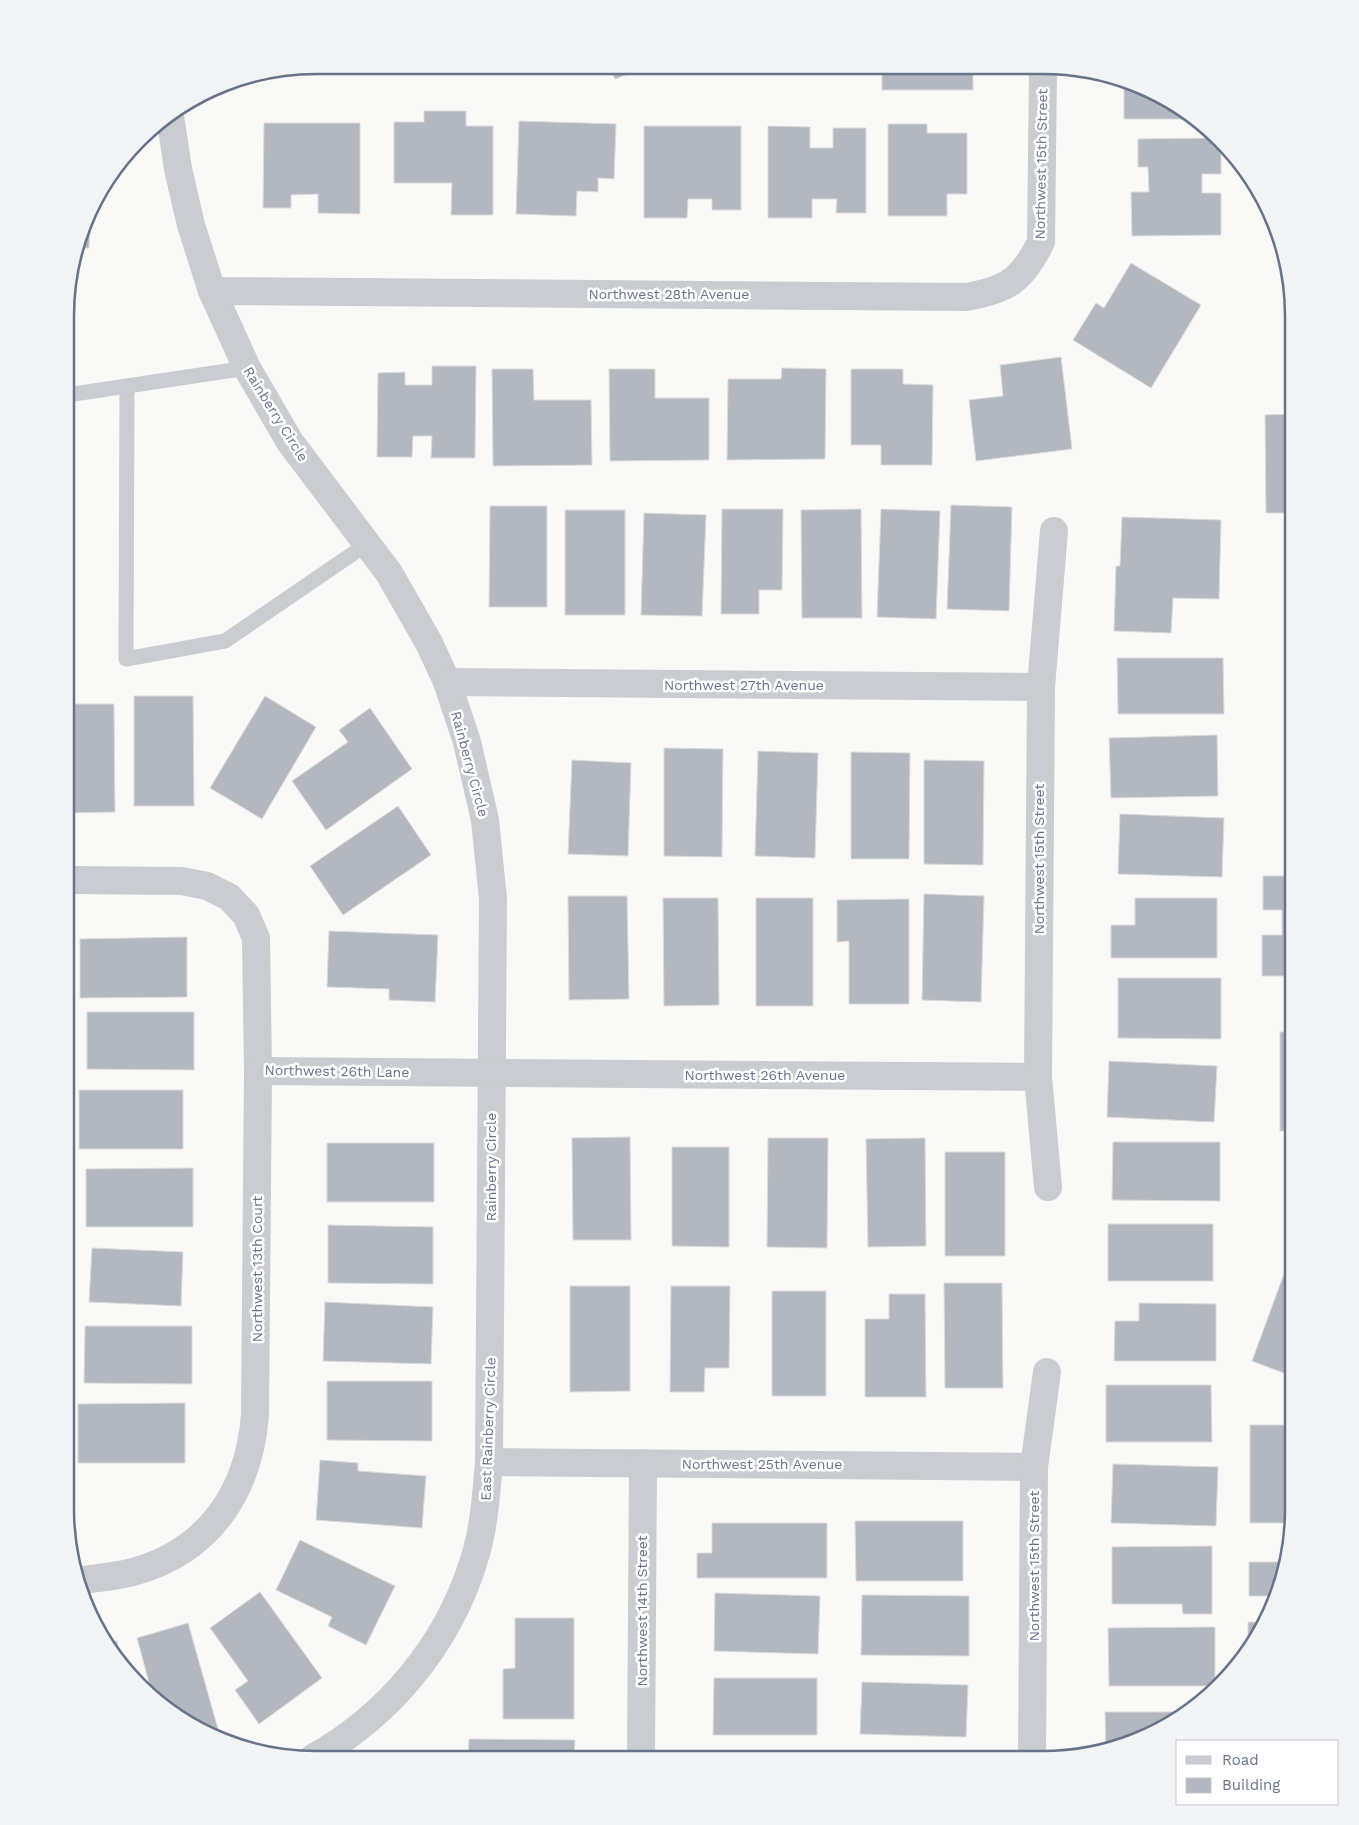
<svg xmlns="http://www.w3.org/2000/svg" width="1359" height="1825" font-family="'Work Sans',sans-serif">
	<style>
		.building { fill: #b2b7c0; stroke: #dbdcd9 }
		.lines { fill: none; stroke-linecap: round; stroke-linejoin: round }
		.service { stroke: #c9ccd0; stroke-width: 15 }
		.minor { stroke: #c9ccd0; stroke-width: 28 }
		.labels { text-anchor: middle; stroke-width: 5; stroke-linejoin: round; paint-order: stroke }
		.street-label { font-size: 14px; fill: #67738a; stroke: #fff }
		.rim { fill: none; stroke: #67738a; stroke-width: 2.5 }
	</style>
	<rect width="100%" height="100%" fill="#f9faf7"/>
	<g class="building">
		<polygon points="316,65 329,65 329,68 301,67"/>
		<polygon points="394,65 444,65 444,68 393,67"/>
		<polygon points="484,65 566,66 484,67"/>
		<polygon points="610,66 650,66 615,79"/>
		<rect x="882" y="67" width="91" height="23"/>
		<polygon points="1124,80 1139,84 1183,107 1196,119 1124,119"/>
		<polygon points="424,111 466,111 466,126 493,126 493,215 451,215 452,183 394,183 394,122 424,122"/>
		<polygon points="519,121 616,124 614,179 598,178 598,192 577,191 576,216 516,214"/>
		<polygon points="264,123 360,123 360,214 318,213 318,194 291,195 291,208 263,208"/>
		<polygon points="888,124 927,124 927,133 967,133 967,194 947,194 947,216 888,216"/>
		<polygon points="644,126 741,126 741,210 712,210 712,199 688,199 687,218 644,218"/>
		<polygon points="768,126 810,127 810,148 833,148 833,128 866,128 866,213 836,213 837,199 812,199 812,218 768,218"/>
		<polygon points="1218,138 1221,141 1221,174 1202,174 1202,193 1221,193 1221,235 1132,236 1131,192 1149,192 1148,167 1138,167 1138,139"/>
		<polygon points="90,215 89,248 79,248"/>
		<polygon points="1131,263 1201,305 1151,388 1073,340 1096,303 1104,308"/>
		<polygon points="1061,357 1072,449 976,461 969,400 1003,396 1000,365"/>
		<polygon points="432,366 476,366 475,458 431,458 432,436 413,436 412,457 377,457 378,373 405,372 405,385 432,385"/>
		<polygon points="782,368 826,369 825,459 727,460 728,379 781,379"/>
		<polygon points="492,369 533,369 534,400 591,400 592,465 493,466"/>
		<polygon points="609,369 655,369 655,398 709,398 709,460 610,461"/>
		<polygon points="851,369 903,369 903,384 933,385 932,465 881,465 881,445 851,445"/>
		<polygon points="1294,414 1294,513 1266,513 1265,415"/>
		<polygon points="951,505 1012,507 1009,611 947,609"/>
		<polygon points="490,506 547,506 547,607 489,607"/>
		<polygon points="722,509 783,509 782,590 759,590 759,614 721,614"/>
		<polygon points="861,509 862,618 802,618 801,510"/>
		<polygon points="881,509 940,511 936,619 877,617"/>
		<rect x="565" y="510" width="60" height="105"/>
		<polygon points="644,513 706,515 702,616 641,615"/>
		<polygon points="1122,517 1221,520 1219,599 1173,598 1171,633 1114,631 1116,566 1120,566"/>
		<polygon points="1117,658 1223,658 1224,714 1118,714"/>
		<polygon points="134,696 193,696 194,806 134,806"/>
		<polygon points="265,696 316,727 262,819 210,788"/>
		<polygon points="66,704 114,704 115,812 66,813"/>
		<polygon points="370,708 412,769 326,830 292,781 348,742 339,730"/>
		<polygon points="1217,735 1218,796 1111,798 1109,738"/>
		<polygon points="664,748 723,749 722,857 664,856"/>
		<polygon points="758,751 818,753 815,858 755,856"/>
		<polygon points="851,752 910,753 909,859 851,859"/>
		<polygon points="572,760 631,763 628,856 568,854"/>
		<polygon points="924,760 984,761 983,865 924,864"/>
		<polygon points="398,806 431,855 343,915 310,866"/>
		<polygon points="1120,814 1224,818 1222,877 1118,874"/>
		<polygon points="1263,876 1294,876 1294,976 1262,976 1262,935 1282,935 1282,910 1263,910"/>
		<polygon points="924,894 984,896 981,1002 922,1000"/>
		<polygon points="568,896 627,896 629,999 569,1000"/>
		<polygon points="663,898 718,898 719,1005 664,1006"/>
		<rect x="756" y="898" width="57" height="108"/>
		<polygon points="1135,898 1217,898 1217,958 1111,958 1111,925 1135,925"/>
		<polygon points="909,899 909,1004 849,1004 849,941 837,942 837,900"/>
		<polygon points="329,931 438,935 435,1002 389,1000 389,989 327,987"/>
		<polygon points="187,937 187,997 80,998 80,939"/>
		<polygon points="1118,978 1221,978 1221,1039 1118,1038"/>
		<polygon points="87,1012 194,1012 194,1070 87,1069"/>
		<rect x="1280" y="1032" width="14" height="99"/>
		<polygon points="1109,1061 1217,1066 1214,1122 1107,1117"/>
		<rect x="79" y="1090" width="104" height="59"/>
		<polygon points="630,1137 631,1240 573,1240 572,1138"/>
		<polygon points="768,1138 828,1138 827,1248 767,1247"/>
		<polygon points="925,1138 926,1246 868,1247 866,1139"/>
		<polygon points="1113,1142 1220,1142 1220,1201 1112,1200"/>
		<rect x="327" y="1143" width="107" height="59"/>
		<polygon points="672,1147 729,1147 729,1247 672,1246"/>
		<rect x="945" y="1152" width="60" height="104"/>
		<polygon points="193,1168 193,1227 86,1227 86,1169"/>
		<rect x="1108" y="1224" width="105" height="57"/>
		<polygon points="328,1225 433,1227 433,1284 328,1283"/>
		<polygon points="92,1248 183,1252 181,1306 89,1302"/>
		<polygon points="1285,1271 1294,1274 1294,1377 1252,1361"/>
		<polygon points="944,1283 1002,1283 1003,1388 945,1388"/>
		<polygon points="570,1286 630,1286 630,1391 570,1392"/>
		<polygon points="671,1286 730,1286 729,1368 705,1368 704,1392 670,1392"/>
		<rect x="772" y="1291" width="54" height="105"/>
		<polygon points="889,1294 925,1294 926,1397 865,1397 865,1319 889,1319"/>
		<polygon points="325,1302 433,1307 431,1364 323,1361"/>
		<polygon points="1139,1303 1216,1304 1216,1361 1114,1361 1115,1321 1139,1321"/>
		<polygon points="85,1326 192,1326 192,1384 84,1383"/>
		<polygon points="327,1381 432,1381 432,1441 327,1440"/>
		<polygon points="1106,1385 1211,1385 1212,1442 1106,1442"/>
		<polygon points="185,1403 185,1463 78,1463 78,1404"/>
		<rect x="1250" y="1425" width="43" height="98"/>
		<polygon points="320,1460 358,1463 358,1471 426,1476 422,1528 316,1520"/>
		<polygon points="1113,1464 1218,1467 1216,1526 1111,1523"/>
		<polygon points="855,1521 963,1521 963,1581 856,1581"/>
		<polygon points="712,1523 827,1523 827,1578 697,1578 697,1553 712,1553"/>
		<polygon points="300,1540 395,1586 366,1645 328,1626 332,1617 276,1590"/>
		<polygon points="1212,1546 1212,1614 1183,1614 1182,1604 1112,1604 1112,1547"/>
		<polygon points="1249,1562 1286,1562 1281,1590 1268,1615 1268,1596 1249,1596"/>
		<polygon points="260,1592 322,1678 259,1724 235,1690 248,1681 210,1628"/>
		<polygon points="715,1593 820,1596 818,1654 714,1651"/>
		<polygon points="862,1595 969,1596 969,1656 861,1655"/>
		<polygon points="515,1618 574,1618 574,1719 503,1719 503,1669 515,1668"/>
		<polygon points="1248,1622 1265,1622 1248,1653"/>
		<polygon points="188,1623 218,1729 206,1732 176,1718 153,1697 137,1638"/>
		<polygon points="1215,1627 1215,1686 1109,1686 1108,1628"/>
		<polygon points="117,1641 119,1662 106,1642"/>
		<polygon points="714,1678 817,1678 817,1735 713,1735"/>
		<polygon points="862,1682 968,1685 966,1737 860,1734"/>
		<polygon points="1105,1712 1188,1712 1154,1734 1106,1752"/>
		<polygon points="469,1739 575,1740 574,1759 468,1758"/>
		<polygon points="713,1757 819,1758 819,1759 713,1759"/>
	</g>
	<g class="lines">
		<g class="service">
			<polyline points="127,386 126,659 225,641 367,544"/>
			<polyline points="67,395 247,368"/>
		</g>
		<g class="minor">
			<path d="M170 116 178 169 191 225 212 291 247 368 290 442 389 573 429 643 447 682 467 742 485 820 493 899 489 1462C486 1496 484 1531 473 1563 447 1646 388 1716 313 1758"/>
			<path d="M212 291 966 297C1008 290 1022 280 1041 242L1043 67"/>
			<polyline points="447,682 1041,687"/>
			<path d="M66 880 182 881 207 886 229 897 246 915 256 938 258 1071 255 1415C249 1491 210 1551 133 1572 115 1577 95 1578 76 1581"/>
			<polyline points="258,1071 1038,1077"/>
			<polyline points="1048,1187 1038,1077 1041,687 1054,531"/>
			<polyline points="489,1462 1034,1467"/>
			<polyline points="641,1759 643,1463"/>
			<polyline points="1032,1760 1034,1467 1047,1372"/>
		</g>
	</g>
	<g class="labels">
		<g class="street-label">
			<text transform="translate(1041 164) rotate(-89)" y="5">Northwest 15th Street</text>
			<text x="669" y="299">Northwest 28th Avenue</text>
			<text transform="translate(276 414) rotate(58)" y="5">Rainberry Circle</text>
			<text x="744" y="690">Northwest 27th Avenue</text>
			<text transform="translate(470 764) rotate(75)" y="5">Rainberry Circle</text>
			<text transform="translate(1039 859) rotate(-90)" y="5">Northwest 15th Street</text>
			<text transform="translate(337 1071) rotate(1)" y="5">Northwest 26th Lane</text>
			<text x="765" y="1080">Northwest 26th Avenue</text>
			<text transform="translate(491 1167) rotate(-90)" y="5">Rainberry Circle</text>
			<text transform="translate(257 1269) rotate(-90)" y="5">Northwest 13th Court</text>
			<text transform="translate(488 1429) rotate(-88)" y="5">East Rainberry Circle</text>
			<text x="762" y="1469">Northwest 25th Avenue</text>
			<text transform="translate(1034 1566) rotate(-90)" y="5">Northwest 15th Street</text>
			<text transform="translate(642 1611) rotate(-90)" y="5">Northwest 14th Street</text>
		</g>
	</g>
	<path d="M0 0H1359V1825H0ZM316 74H1043A242 242 0 0 1 1285 316V1509A242 242 0 0 1 1043 1751H316A242 242 0 0 1 74 1509V316A242 242 0 0 1 316 74Z" fill="#f3f4f6" fill-rule="evenodd"/>
	<path class="rim" d="M316 74H1043A242 242 0 0 1 1285 316V1509A242 242 0 0 1 1043 1751H316A242 242 0 0 1 74 1509V316A242 242 0 0 1 316 74Z"/>
	<rect x="1176" y="1740" width="162" height="65" fill="#ffffff" stroke="#c2c7d0"/>
	<rect x="1186" y="1756" width="25" height="8" fill="#c9ccd0" stroke="#c2c7d0"/>
	<text x="1222" y="1765" font-size="15" fill="#67738a">Road</text>
	<rect x="1186" y="1778" width="25" height="15" fill="#b2b7c0" stroke="#c2c7d0"/>
	<text x="1222" y="1790" font-size="15" fill="#67738a">Building</text>
</svg>
